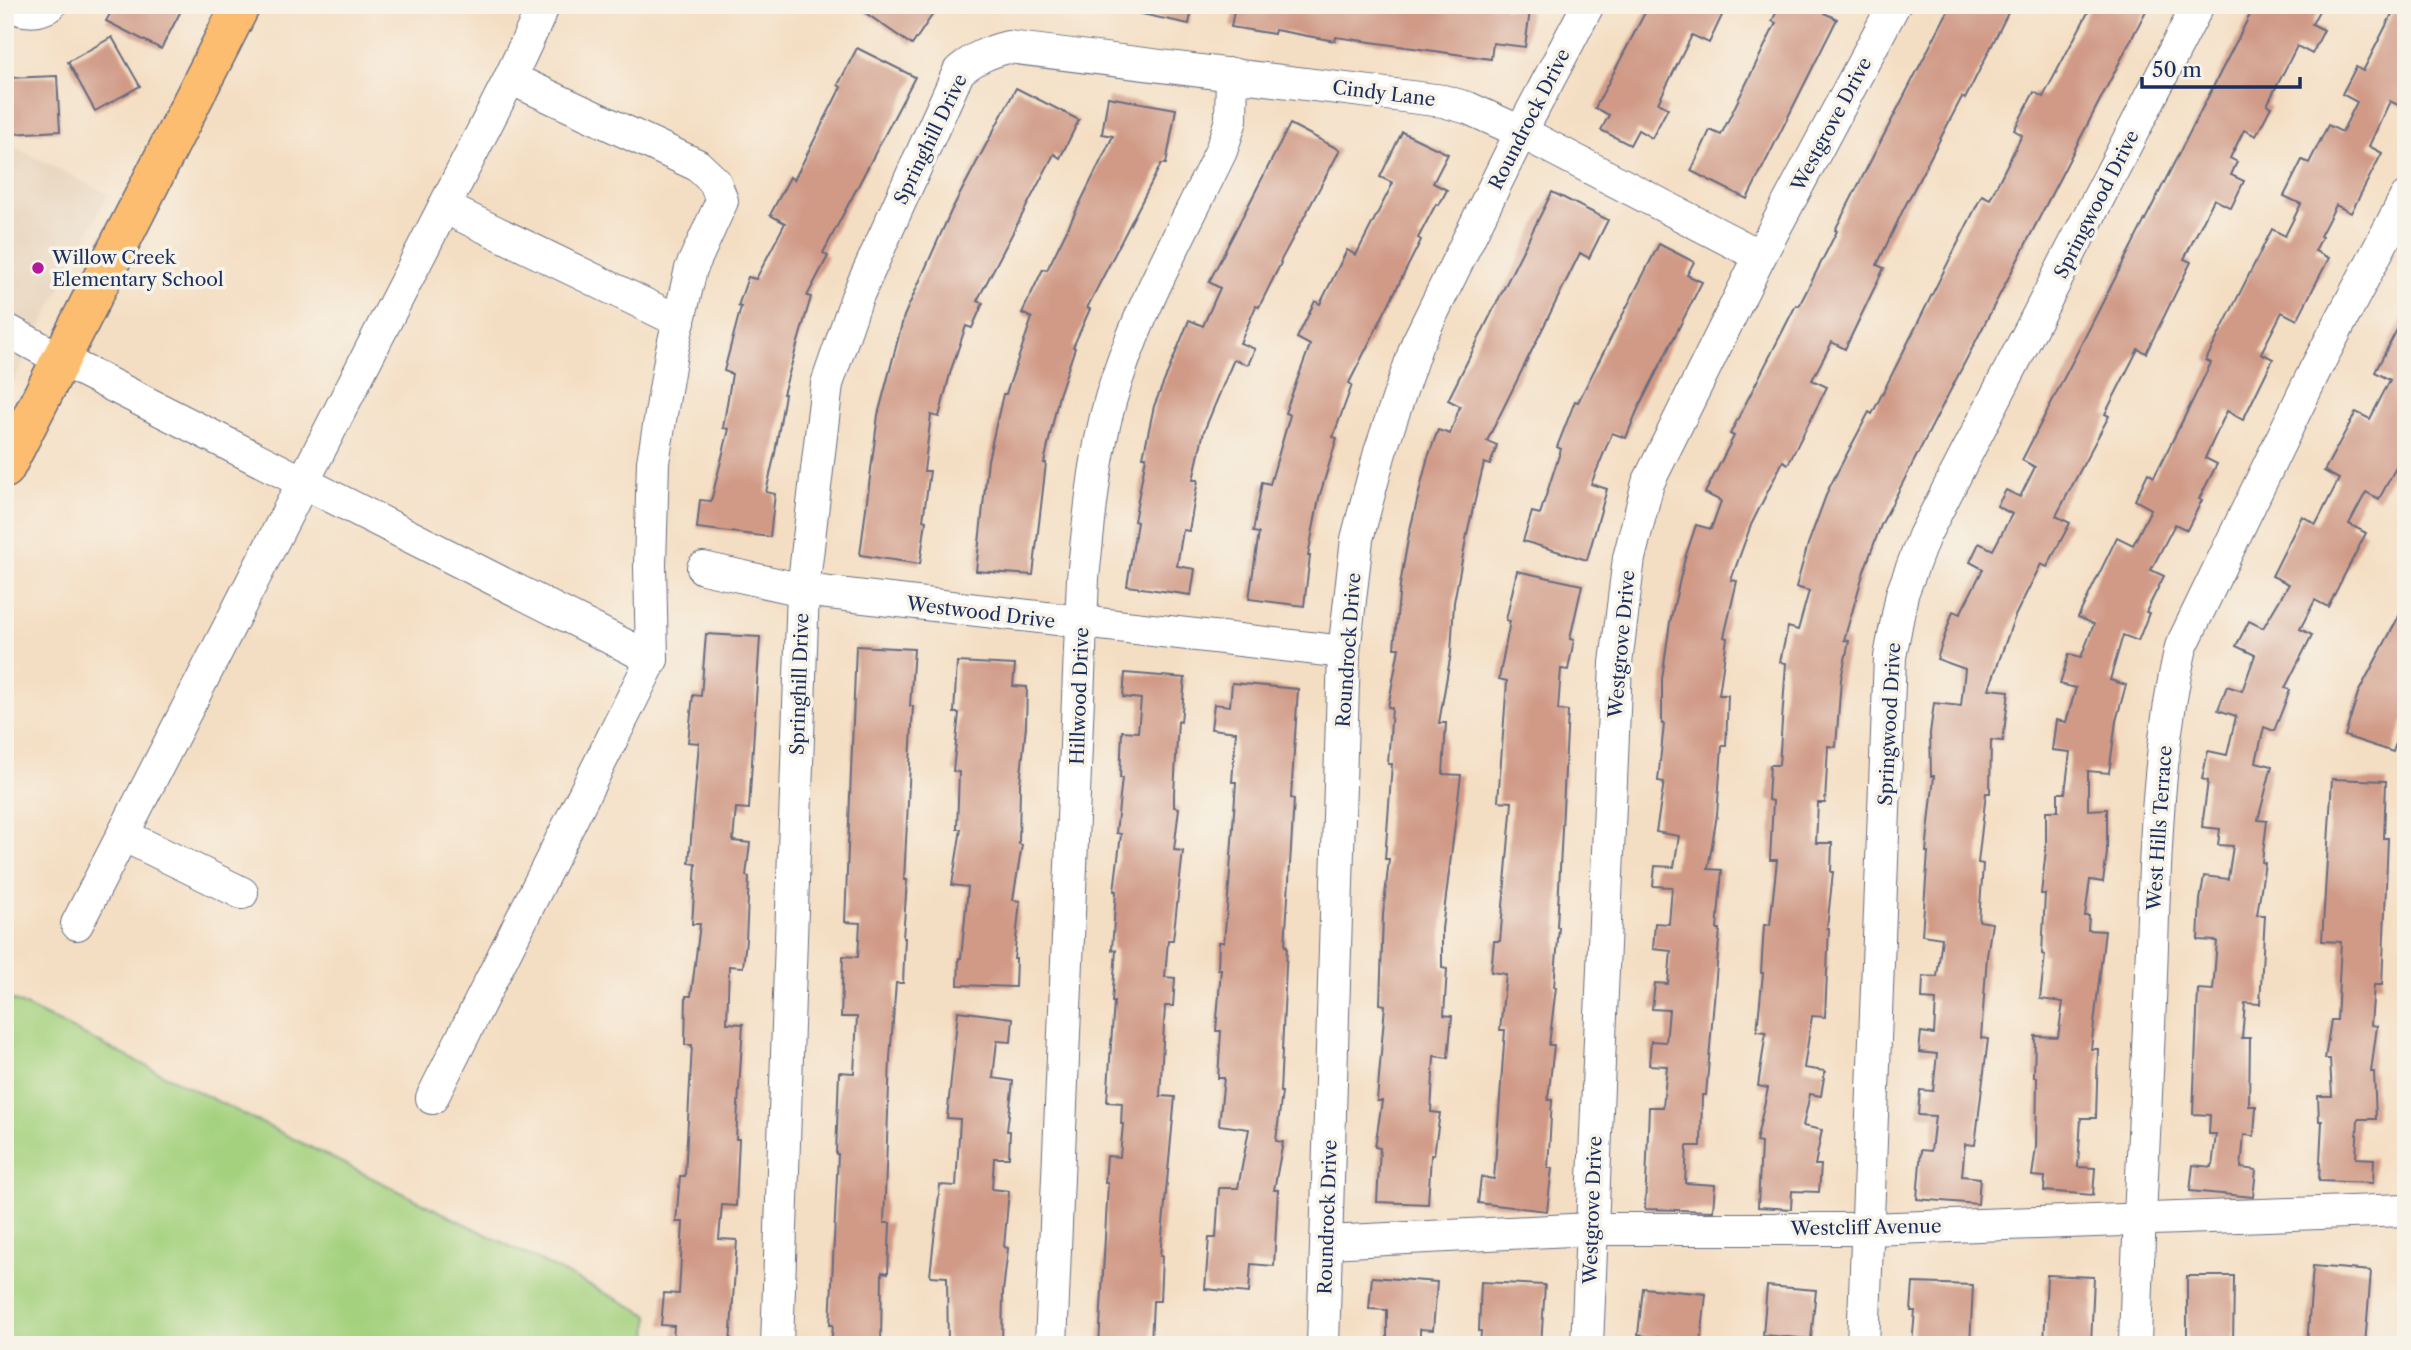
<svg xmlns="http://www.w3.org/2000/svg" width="2411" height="1350" font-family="'Libre Caslon Text',serif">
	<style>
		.built { fill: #e5d0b7 }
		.green { fill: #a4d17e; stroke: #60806e; stroke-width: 2 }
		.building { fill: #d09a86 }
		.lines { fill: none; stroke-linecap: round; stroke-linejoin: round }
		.minor-casing { stroke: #676c81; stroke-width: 34 }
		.major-casing { stroke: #676c81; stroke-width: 41 }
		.minor { stroke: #fff; stroke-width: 32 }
		.major { stroke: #fcbd6f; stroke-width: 38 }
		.poi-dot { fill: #b5179e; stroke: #f7f3e8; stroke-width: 2.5 }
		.labels { text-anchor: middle; stroke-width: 7; stroke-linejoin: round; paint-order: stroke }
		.street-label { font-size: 19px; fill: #1b2f5e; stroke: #f7f3e8 }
		.poi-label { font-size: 19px; fill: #1b2f5e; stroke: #f7f3e8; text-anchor: start }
	</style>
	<rect width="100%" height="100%" fill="#f7f3e8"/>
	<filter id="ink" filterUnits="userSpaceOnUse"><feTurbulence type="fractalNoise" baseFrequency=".0143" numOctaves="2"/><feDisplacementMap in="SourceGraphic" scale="14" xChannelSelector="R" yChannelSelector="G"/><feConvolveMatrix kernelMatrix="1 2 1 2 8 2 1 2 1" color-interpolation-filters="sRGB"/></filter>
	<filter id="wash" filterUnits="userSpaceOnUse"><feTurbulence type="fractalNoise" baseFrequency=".00686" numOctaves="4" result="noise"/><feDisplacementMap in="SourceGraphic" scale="28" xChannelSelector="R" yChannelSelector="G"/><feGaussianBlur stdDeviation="1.57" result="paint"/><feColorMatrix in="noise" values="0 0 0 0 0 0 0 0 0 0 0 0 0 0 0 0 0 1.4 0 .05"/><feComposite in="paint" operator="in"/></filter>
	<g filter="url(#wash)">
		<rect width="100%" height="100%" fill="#f4dec3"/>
		<polygon class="built" points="5,142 108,194 5,398"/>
		<polygon class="green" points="5,996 649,1315 648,1345 5,1345"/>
		<g id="blocks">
			<g class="building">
				<polygon points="115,5 184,5 161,49 106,21"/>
				<polygon points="854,5 939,5 912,45"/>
				<polygon points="1138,5 1193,5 1189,24 1137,13"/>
				<polygon points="1235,5 1504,5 1503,8 1530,11 1525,47 1493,43 1491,59 1336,37 1335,41 1275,30 1274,34 1231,27"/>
				<polygon points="1649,5 1727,5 1709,43 1692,35 1658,103 1668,108 1652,138 1638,130 1630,145 1601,130 1609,115 1595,108"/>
				<polygon points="1780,5 1828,5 1824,13 1837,19 1747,199 1691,171 1710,130 1721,135 1776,23 1772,21"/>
				<polygon points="1951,5 2012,5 1965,99 1962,97 1903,210 1877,265 1884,268 1845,349 1832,342 1812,380 1827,387 1788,464 1783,461 1751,525 1731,580 1737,581 1724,637 1727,638 1719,695 1728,695 1726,746 1722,746 1717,815 1708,869 1722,870 1717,929 1720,929 1706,1095 1702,1095 1701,1146 1687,1146 1685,1183 1715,1185 1713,1211 1645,1209 1649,1107 1663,1107 1667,1066 1649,1065 1651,1041 1666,1042 1669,1010 1652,1009 1655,983 1668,984 1671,951 1653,949 1655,923 1669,924 1672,887 1653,886 1655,866 1674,867 1679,836 1656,832 1664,782 1658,781 1664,724 1662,724 1662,679 1670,622 1685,558 1696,525 1711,529 1721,501 1705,493 1734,436 1730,434 1796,305 1799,306 1837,231 1835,230"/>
				<polygon points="2092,5 2149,5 1881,525 1864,571 1844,640 1849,641 1841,679 1836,747 1828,746 1825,803 1818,803 1816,843 1832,843 1831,872 1833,872 1827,928 1829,928 1825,1017 1812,1016 1804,1068 1825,1071 1821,1096 1810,1094 1803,1126 1822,1130 1815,1165 1821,1165 1819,1192 1792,1191 1791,1209 1758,1207 1761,1143 1756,1142 1768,1088 1758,1086 1766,1032 1757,1031 1763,973 1761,973 1764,925 1770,925 1777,860 1770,860 1773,801 1768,800 1770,765 1779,765 1786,663 1780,662 1788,627 1798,630 1809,591 1796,587 1808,544 1828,490 1869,412 1872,414 1982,195 1990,199 2022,135 2014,130 2034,92 2043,97"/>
				<polygon points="2255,5 2322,5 2312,24 2324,30 2312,54 2297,46 2267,105 2271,107 2256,136 2244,130 2230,158 2237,162 2231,175 2244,181 2231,208 2214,199 2184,259 2191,262 2146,353 2138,349 2105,414 2109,416 2056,516 2070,523 2047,567 2041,564 2015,616 1989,689 2009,691 2003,741 1991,740 1990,793 1986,793 1978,863 1983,864 1979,921 1992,923 1987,956 1981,1038 1988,1039 1975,1145 1965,1144 1962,1176 1980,1178 1978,1204 1917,1199 1921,1150 1931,1151 1935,1116 1918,1115 1920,1090 1933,1091 1937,1054 1919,1052 1921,1032 1934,1034 1936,1000 1922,999 1923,976 1937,977 1942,938 1922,935 1928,852 1926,852 1934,776 1931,776 1930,733 1934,703 1961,706 1965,669 1937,659 1953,611 1960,614 1983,569 1970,562 1979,543 1993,550 2012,514 1997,506 2006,490 2020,497 2035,467 2022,460"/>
				<polygon points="2394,10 2406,17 2406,109 2390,101 2369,146 2382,153 2351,213 2336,205 2320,236 2322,237 2315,251 2329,258 2297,320 2282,312 2261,353 2273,359 2243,420 2227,411 2205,458 2217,464 2199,499 2202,500 2187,530 2175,524 2151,570 2164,576 2146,612 2149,613 2138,641 2123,635 2110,680 2126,685 2116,721 2109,773 2088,771 2088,810 2107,809 2107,853 2103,882 2090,880 2085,916 2089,916 2088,930 2105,931 2091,1049 2098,1049 2096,1118 2081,1118 2078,1167 2095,1168 2093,1195 2044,1191 2045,1177 2032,1176 2036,1147 2037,1077 2034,1077 2035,1036 2058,1037 2063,1002 2040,999 2045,955 2042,954 2045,894 2041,894 2046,850 2046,811 2058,811 2058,793 2065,793 2070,752 2052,750 2056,720 2066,722 2076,688 2060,684 2069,654 2081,657 2094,624 2078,617 2117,537 2133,545 2151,509 2135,500 2148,473 2154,477 2188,410 2211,363 2206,360 2272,229 2285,236 2301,204 2284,196 2302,160 2309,163 2328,125 2342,132 2357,102 2342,94 2356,67 2363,71"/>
				<polygon points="112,37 140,86 95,111 68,62"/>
				<polygon points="857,48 915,77 823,253 828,256 807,296 811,297 783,394 785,394 775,453 766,492 775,494 770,537 697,528 700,500 711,501 729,429 723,428 732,374 724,371 741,307 738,306 748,277 756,279 785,223 770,215 790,177 794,180 841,87 838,85"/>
				<polygon points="57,76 60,131 11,134 8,78"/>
				<polygon points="1016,88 1079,120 1060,158 1054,154 977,301 983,303 972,328 966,326 951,370 939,417 931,415 924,471 930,471 923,520 926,521 920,564 860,555 878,415 904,316 951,211"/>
				<polygon points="1108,97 1176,109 1166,164 1161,164 1087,308 1090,309 1073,347 1075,348 1059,395 1044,463 1046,463 1033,575 976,571 988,460 1003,394 1006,394 1032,318 1022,313 1043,269 1047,270 1113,136 1102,134"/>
				<polygon points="1290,124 1340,150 1280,262 1281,263 1259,307 1256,306 1240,343 1255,349 1248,365 1234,359 1204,431 1193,480 1198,480 1189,531 1183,530 1177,566 1195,569 1191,595 1127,586 1137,522 1134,521 1146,457 1143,457 1154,406 1189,320 1203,326 1220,288 1209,282"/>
				<polygon points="1402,132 1448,154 1433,183 1447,190 1439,205 1436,204 1418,238 1421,240 1349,383 1352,385 1333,437 1337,438 1319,498 1308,556 1310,556 1304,606 1249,599 1259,533 1253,532 1262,482 1270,484 1290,415 1285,413 1310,345 1297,338 1315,301 1320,304 1347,250 1356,255 1393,183 1380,177"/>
				<polygon points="1552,192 1608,220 1589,258 1580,253 1487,441 1497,445 1490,465 1484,463 1468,529 1454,602 1451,653 1439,723 1446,723 1443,774 1461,775 1442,929 1442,968 1447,969 1444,1015 1452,1016 1448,1058 1434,1056 1431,1112 1440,1113 1434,1155 1431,1155 1428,1204 1377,1202 1380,1148 1375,1147 1382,1101 1377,1101 1385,1005 1380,1004 1383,915 1389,859 1385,859 1392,764 1388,764 1392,708 1388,707 1399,648 1394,648 1400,585 1409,534 1427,460 1438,430 1450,434 1460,406 1448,400"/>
				<polygon points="1659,244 1694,262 1687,275 1702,282 1637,411 1626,438 1612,433 1591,484 1607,489 1587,560 1523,541 1532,512 1540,514 1561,449 1557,447 1575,401 1578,402"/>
				<polygon points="2406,312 2406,449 2379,499 2366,492 2349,524 2366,533 2328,607 2315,600 2300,629 2312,635 2285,688 2290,690 2274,731 2264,727 2256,762 2272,766 2258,820 2267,821 2262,862 2265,863 2257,915 2265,915 2260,1004 2245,1003 2242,1038 2250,1038 2249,1106 2256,1106 2254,1136 2244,1135 2241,1168 2256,1170 2253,1197 2190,1191 2193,1165 2212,1167 2216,1134 2209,1134 2210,1115 2193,1114 2198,989 2213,990 2217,941 2198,940 2200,900 2204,876 2228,879 2233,846 2218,845 2220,829 2202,827 2208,781 2202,779 2208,751 2227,755 2236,716 2218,710 2227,686 2242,691 2255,655 2236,646 2249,621 2263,628 2289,584 2272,576 2302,516 2316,524 2339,479 2324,471 2356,412 2370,419 2390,380 2375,372"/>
				<polygon points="1517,571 1582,585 1570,639 1574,640 1568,670 1561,669 1558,710 1568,711 1557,927 1559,927 1554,987 1556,987 1549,1045 1554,1045 1548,1100 1552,1100 1548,1168 1552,1168 1547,1211 1478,1203 1481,1177 1494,1179 1505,1030 1500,1030 1506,974 1491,972 1494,941 1500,941 1512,802 1498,801 1507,681 1499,679 1510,621 1506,620"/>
				<polygon points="2406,603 2406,713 2393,752 2345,736 2358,693"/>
				<polygon points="706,634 760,637 749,809 736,808 733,841 750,843 746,876 749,877 746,940 743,967 729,966 727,1023 743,1024 736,1139 739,1139 736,1206 722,1205 719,1239 737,1240 730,1345 673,1341 674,1326 661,1325 664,1293 679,1294 683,1222 676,1222 680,1176 685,1176 692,1045 685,1045 686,996 691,996 700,924 692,924 696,864 689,863 699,743 688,742 693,695 701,696"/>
				<polygon points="856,646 914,649 910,706 913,706 904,880 907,880 903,938 905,938 903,983 896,983 890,1058 884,1223 890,1223 888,1273 882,1272 881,1345 831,1345 833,1325 830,1325 838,1154 836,1154 839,1072 854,1073 857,1017 841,1017 843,956 858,957 860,923 845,922"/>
				<polygon points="957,662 1015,665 1013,686 1027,687 1026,726 1020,784 1019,844 1022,845 1013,900 1020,901 1014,959 1016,959 1015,987 958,985 959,958 961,958 968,887 952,885 961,829 957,829 959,772 953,771 959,713 954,713"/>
				<polygon points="1125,673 1185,678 1181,722 1178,721 1174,793 1174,807 1179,808 1174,850 1183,851 1173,940 1168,940 1165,977 1175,978 1173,1006 1165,1006 1160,1096 1175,1097 1160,1256 1162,1256 1160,1301 1153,1301 1151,1345 1099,1345 1108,1183 1105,1183 1107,1156 1120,1157 1123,1124 1121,1124 1122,1103 1107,1102 1114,1002 1112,1002 1116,950 1112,950 1116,891 1114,891 1121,834 1116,833 1122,778 1120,778 1122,731 1138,732 1141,699 1123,697"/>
				<polygon points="1232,683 1298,689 1291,798 1294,799 1285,946 1287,946 1280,1092 1282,1092 1276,1141 1283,1142 1274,1190 1278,1190 1274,1266 1251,1264 1249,1293 1205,1289 1209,1238 1216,1238 1219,1188 1238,1188 1249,1129 1219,1125 1224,1078 1218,1078 1221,1031 1216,1031 1221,969 1218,969 1219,942 1224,942 1229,886 1236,782 1232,782 1236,732 1211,729 1214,704 1230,706"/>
				<polygon points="2332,779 2386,781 2384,838 2388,838 2382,985 2374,985 2371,1025 2377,1026 2371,1072 2374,1072 2376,1119 2358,1119 2356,1158 2374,1159 2373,1183 2319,1181 2322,1121 2319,1121 2318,1096 2332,1096 2330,1059 2325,1059 2331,1020 2337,1020 2341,942 2322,941"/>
				<polygon points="958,1011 1013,1018 1011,1042 997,1041 993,1078 1013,1081 1007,1131 1010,1131 1009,1158 994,1158 992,1189 1009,1191 1004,1247 1008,1248 1003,1292 1002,1345 948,1345 947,1277 930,1276 940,1185 956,1186 960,1119 947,1118"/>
				<polygon points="2313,1266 2371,1271 2365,1345 2307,1345"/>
				<polygon points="2047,1275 2094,1277 2091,1345 2044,1345"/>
				<polygon points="2187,1276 2234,1276 2233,1345 2187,1345"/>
				<polygon points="1372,1277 1437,1282 1433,1330 1420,1329 1420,1345 1387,1345 1387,1310 1369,1309"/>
				<polygon points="1481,1282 1545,1285 1541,1345 1480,1345 1481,1331 1479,1331"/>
				<polygon points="1913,1283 1973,1285 1970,1345 1912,1345 1915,1311 1911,1311"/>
				<polygon points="1767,1286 1816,1290 1811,1339 1763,1335"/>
				<polygon points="1643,1288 1706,1294 1701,1342 1638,1335"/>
			</g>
		</g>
	</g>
	<g filter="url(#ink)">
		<use href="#blocks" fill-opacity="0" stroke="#676c81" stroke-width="2"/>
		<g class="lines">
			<defs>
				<g id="minor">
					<path d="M11 5C23 12 37 13 50 5"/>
					<polyline points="510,78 697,165 715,182 722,201 691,269 671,354 653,462 650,565 652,659"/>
					<polyline points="444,207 679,321"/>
					<polyline points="5,329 60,359 652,659 432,1098"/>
					<polyline points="703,568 803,590 1344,652"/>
					<polyline points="123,835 242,893"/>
					<polyline points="77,924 510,78 544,5"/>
					<polyline points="1327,1242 1591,1229 1868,1229 2406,1210"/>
					<path d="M777 1345 803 590 827 384 857 297 959 71C975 58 988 52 1008 47L1443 101 1468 108 1521 132 1760 256"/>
					<path d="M1051 1345 1083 578C1090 512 1095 443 1117 379 1143 300 1185 226 1221 151L1231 120 1232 74"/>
					<polyline points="1323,1345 1344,652 1357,539 1380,452 1417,344 1521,132 1588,5"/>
					<polyline points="1587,1345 1616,663 1629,558 1648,483 1760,256 1894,5"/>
					<polyline points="1863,1345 1890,657 1902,594 1924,536 2198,5"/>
					<path d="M2135 1345C2138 1230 2146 1115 2150 1000 2155 882 2154 764 2181 647L2315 370 2406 197"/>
				</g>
				<polyline id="major" points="5,469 241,5"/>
			</defs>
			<use href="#minor" class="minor-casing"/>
			<use href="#major" class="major-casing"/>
			<use href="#minor" class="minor"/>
			<use href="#major" class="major"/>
		</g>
	</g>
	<circle class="poi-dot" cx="38" cy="268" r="7"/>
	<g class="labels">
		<g class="street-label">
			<text transform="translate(1384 93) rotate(7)" y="7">Cindy Lane</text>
			<text transform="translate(1529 119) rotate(-63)" y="7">Roundrock Drive</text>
			<text transform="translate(1831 124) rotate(-62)" y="7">Westgrove Drive</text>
			<text transform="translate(930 139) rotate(-64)" y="7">Springhill Drive</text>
			<text transform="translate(2096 204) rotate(-63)" y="7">Springwood Drive</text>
			<text transform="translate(981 612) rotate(7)" y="7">Westwood Drive</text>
			<text transform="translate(1621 644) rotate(-85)" y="7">Westgrove Drive</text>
			<text transform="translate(1348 650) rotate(-86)" y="7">Roundrock Drive</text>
			<text transform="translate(799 684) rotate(-88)" y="7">Springhill Drive</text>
			<text transform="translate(1079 696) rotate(-88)" y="7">Hillwood Drive</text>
			<text transform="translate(1889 724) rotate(-87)" y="7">Springwood Drive</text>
			<text transform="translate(2159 828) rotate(-86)" y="7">West Hills Terrace</text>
			<text transform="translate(1592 1210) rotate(-88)" y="7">Westgrove Drive</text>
			<text transform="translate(1327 1217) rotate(-88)" y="7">Roundrock Drive</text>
			<text transform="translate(1866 1227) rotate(-1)" y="7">Westcliff Avenue</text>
		</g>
		<g class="poi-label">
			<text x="52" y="264">Willow Creek<tspan x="52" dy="22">Elementary School</tspan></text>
		</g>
	</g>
	<rect width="2411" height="1350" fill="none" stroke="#f7f3e8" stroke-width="28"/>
	<path d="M2142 77v10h158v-10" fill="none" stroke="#1b2f5e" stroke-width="3.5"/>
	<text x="2152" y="77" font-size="21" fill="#1b2f5e" stroke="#f7f3e8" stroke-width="5" paint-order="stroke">50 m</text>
</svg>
